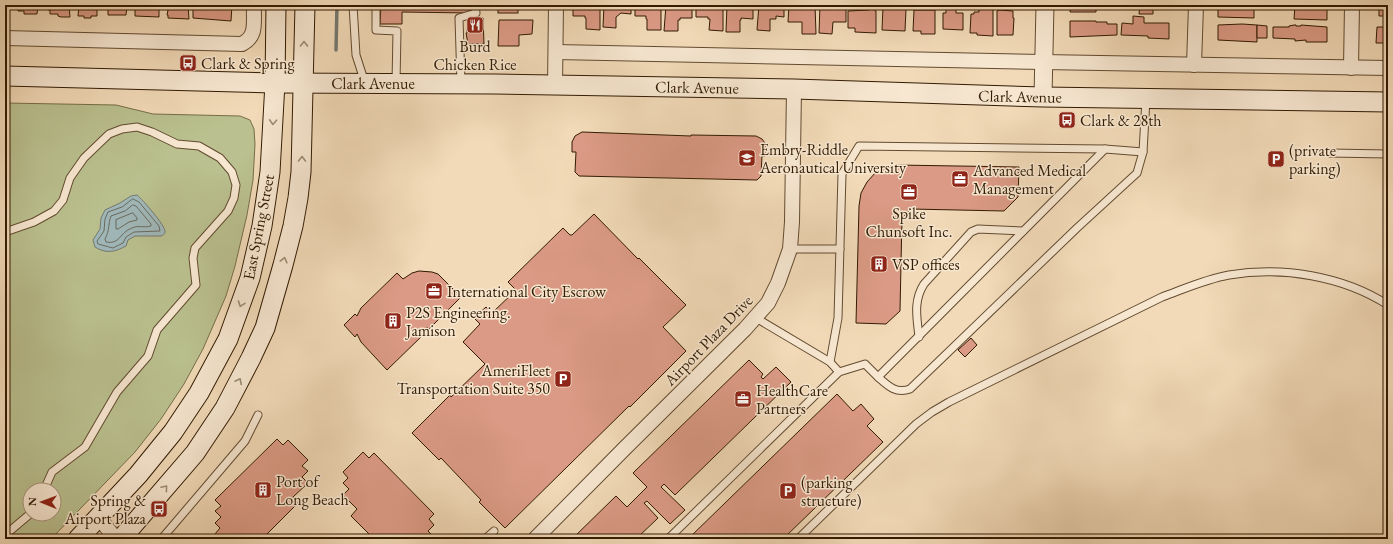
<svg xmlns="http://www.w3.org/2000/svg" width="1393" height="544" font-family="'EB Garamond',serif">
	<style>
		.green { fill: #bac08f; stroke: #766e48; fill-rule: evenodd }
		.water { fill: #a0b8ba; stroke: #747970 }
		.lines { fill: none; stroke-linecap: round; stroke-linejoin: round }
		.shore { stroke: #696a5e; stroke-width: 1 }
		.stream { stroke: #747970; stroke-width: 3.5 }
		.building { fill: #db9a85; stroke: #321b02 }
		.service-casing { stroke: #624b30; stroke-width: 9 }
		.minor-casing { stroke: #624b30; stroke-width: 16 }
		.tertiary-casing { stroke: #624b30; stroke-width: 19 }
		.secondary-casing { stroke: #321b02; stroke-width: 21 }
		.service { stroke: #f7e7d1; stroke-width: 7 }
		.minor { stroke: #f7e7d1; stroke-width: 14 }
		.tertiary { stroke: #f7e7d1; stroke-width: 17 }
		.secondary { stroke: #f7e7d1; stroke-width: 19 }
		.oneway { stroke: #9e8b74 }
		.labels { text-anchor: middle; stroke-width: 3; stroke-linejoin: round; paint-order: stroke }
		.poi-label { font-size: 16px; fill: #321b02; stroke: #f7e7d1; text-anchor: start }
		.street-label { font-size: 16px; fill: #321b02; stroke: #f7e7d1 }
	</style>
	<rect width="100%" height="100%" fill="#f2dab8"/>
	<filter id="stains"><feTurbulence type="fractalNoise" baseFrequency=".005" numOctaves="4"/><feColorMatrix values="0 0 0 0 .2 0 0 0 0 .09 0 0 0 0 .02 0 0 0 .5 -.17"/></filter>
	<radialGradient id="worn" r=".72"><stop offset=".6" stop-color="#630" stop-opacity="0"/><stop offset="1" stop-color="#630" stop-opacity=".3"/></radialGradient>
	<path class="green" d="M5 103 116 105 153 114 240 116 250 120 254 129 255 144 253 180 247 215 235 266 226 296 203 349 184 384 161 419 135 452 51 539H5ZM30 490H54V514H30Z"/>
	<path class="water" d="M137 195C142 199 166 226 165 232 165 234 163 235 161 236H135L128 240 126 246C115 252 106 254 95 247L93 240 100 229 101 218 105 210 120 203 131 196Z"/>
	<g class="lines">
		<g class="shore">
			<polygon points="133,199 139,202 159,226 160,231 134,232 126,237 123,243 113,248 98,244 97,241 104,231 105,219 108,212 122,207"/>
			<path d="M133 205 136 206 151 224V226C145 228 138 225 132 228 120 232 120 245 106 242L105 239C110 230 108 223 111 216L125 211Z"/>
			<polygon points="133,213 137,218 137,220 129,222 118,229 116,229 116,220"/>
		</g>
		<polyline class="stream" points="336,50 337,5"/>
	</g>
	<g class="building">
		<rect x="5" y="5" width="4" height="11"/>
		<polygon points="19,5 38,5 37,14 24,14 24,11 18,11"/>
		<polygon points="48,5 69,5 70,17 61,17 58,16 58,14 50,14 50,10 48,10"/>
		<polygon points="79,5 97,5 97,16 91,16 91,18 84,18 84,16 78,16"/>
		<polygon points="108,5 127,5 126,15 108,15"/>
		<polygon points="135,5 159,5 159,17 135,16"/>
		<polygon points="169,5 188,5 189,19 168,18 168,15 167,15"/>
		<polygon points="208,5 232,5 231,21 193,18 193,7 202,7 202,6 208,6"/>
		<polygon points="381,5 470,5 470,13 402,12 402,24 380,24"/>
		<rect x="498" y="5" width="20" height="8"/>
		<polygon points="573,5 600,5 600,30 586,29 586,18 585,18 585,16 573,16"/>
		<polygon points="604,5 631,5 631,14 621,13 616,17 616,28 603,27"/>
		<polygon points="635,5 661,5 661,30 647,30 647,19 646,19 646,16 635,16"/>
		<polygon points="666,5 692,5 692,18 680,18 680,20 678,20 678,31 664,31"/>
		<polygon points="696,5 723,5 723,31 709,30 710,19 708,19 708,17 696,17"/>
		<polygon points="727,5 753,5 753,19 741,18 741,20 740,20 740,32 726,32"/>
		<polygon points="759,5 784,5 784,17 776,16 776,19 770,19 770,31 757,30"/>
		<polygon points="789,5 815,5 816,34 802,34 802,22 788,22"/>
		<polygon points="820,5 846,5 846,22 833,22 832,34 819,33"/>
		<polygon points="869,5 875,5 875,11 876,11 876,33 855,32 855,28 848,28 848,11 869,10"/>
		<polygon points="886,5 900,5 900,9 906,9 905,31 882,30 883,7 886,7"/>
		<polygon points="946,5 956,5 956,13 963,13 963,30 943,29 943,13 946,13"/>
		<polygon points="979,5 993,5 993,36 977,35 977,33 970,33 971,14 974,14 974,12 979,12"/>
		<polygon points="1071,5 1096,5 1096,12 1070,12"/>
		<polygon points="1140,5 1153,5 1153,14 1139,14"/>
		<polygon points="1218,5 1254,5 1254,18 1218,17"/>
		<polygon points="1300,5 1325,5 1325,8 1327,8 1327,20 1294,19 1295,6 1300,6"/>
		<polygon points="1378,5 1388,5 1388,16 1379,16 1379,6"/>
		<polygon points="914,10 935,10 935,34 921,34 921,31 913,31"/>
		<polygon points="999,10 1013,11 1013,18 1014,18 1013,35 997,35 997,11"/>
		<polygon points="469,16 483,18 484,44 468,44 466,33 467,33"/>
		<polygon points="1133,16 1144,17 1144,23 1169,23 1169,39 1148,38 1148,36 1121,35 1122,23 1133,24"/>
		<polygon points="499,20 533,20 532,34 519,35 519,46 498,46"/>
		<polygon points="1070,21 1096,21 1096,22 1107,22 1107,24 1117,24 1117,35 1070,37"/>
		<polygon points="1242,24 1257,25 1257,42 1218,40 1218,25"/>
		<polygon points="1257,25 1267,26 1267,38 1257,38"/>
		<polygon points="1294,25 1296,25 1296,26 1301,26 1301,25 1327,27 1327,42 1306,42 1306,40 1295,41 1295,39 1273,38 1273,27 1289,27 1289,26"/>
		<polygon points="1377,27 1388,27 1388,43 1376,43"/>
		<polygon points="582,132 691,136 691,135 756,136 762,139 765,143 765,156 762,156 761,176 757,180 579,176 575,172 576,152 572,152 572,142 575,136"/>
		<polygon points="897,165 1019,167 1018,197 1004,211 911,209 902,218 900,311 886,324 856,323 859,206 861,193 867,182 876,172 891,166"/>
		<polygon points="594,214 638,259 639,258 686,305 663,327 686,351 630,407 629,406 505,528 479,502 481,500 441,458 439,460 412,433 450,395 451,397 485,364 463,342 480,324 474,318 486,307 492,313 516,290 508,282 563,228 570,235 572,235"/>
		<polygon points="419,271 432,272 438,274 461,297 429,329 427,327 423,335 387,370 361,342 357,334 355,337 344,325 355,314 357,316 361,308 397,273 403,279 412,273"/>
		<polygon points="971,338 977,345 965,357 958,350"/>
		<polygon points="749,360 763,374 761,377 763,379 776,367 791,382 675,495 664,484 661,487 685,510 670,524 647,501 644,503 658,518 636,539 572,539 616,496 627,507 647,487 633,473"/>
		<polygon points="837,394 853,411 861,404 874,419 867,426 883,442 783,539 688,539"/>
		<polygon points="277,439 283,445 288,440 308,460 302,466 308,471 302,477 308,483 293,497 298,503 262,539 219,539 215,534 220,528 215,523 221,517 215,511 221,506 215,500"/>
		<polygon points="363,452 369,458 374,453 434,514 429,519 434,525 428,531 434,537 432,539 374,539 351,516 357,509 343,495 349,489 343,483 348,478 343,472"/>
	</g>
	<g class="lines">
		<defs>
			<g id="service">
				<polyline points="353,5 356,55 365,83"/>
				<polyline points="376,5 376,30 397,31 396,83"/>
				<polyline points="461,83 459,18 476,13 475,5"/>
				<polyline points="1330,153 1388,154"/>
				<polyline points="5,232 34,222 54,211 63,200 70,178 84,158 109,134 122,129 137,127 152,132 177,144 199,146 220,158 232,172 236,185 234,198 228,211 195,248 193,258 196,285 157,330 148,356 117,392 85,447 52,472 44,490"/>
				<polyline points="790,249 840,249"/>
				<polyline points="756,318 830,362 839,372"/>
				<path d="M919 337C917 318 913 301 924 284L971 232 978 229 1023 231"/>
				<polyline points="830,362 838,318 842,174 859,146 1105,149"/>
				<path d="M878 377C888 386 896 394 910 389L1077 228 1137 173 1143 152"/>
				<polyline points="5,535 30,514"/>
				<polyline points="167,539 164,536 245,441 258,415"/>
				<polyline points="485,539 494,531"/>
				<polyline points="668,539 839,372 865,364 878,377 1105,149 1143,152 1146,99"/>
				<path d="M798 539 916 424 932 412 949 402 1162 297C1184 289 1206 279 1229 275 1282 266 1343 276 1388 305"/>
			</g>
			<g id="minor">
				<path d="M5 38 242 44C258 36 253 21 254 5"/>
				<polyline points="556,52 1043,62 1388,68"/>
				<polyline points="1194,65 1196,5"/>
				<polyline points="1351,68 1352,5"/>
				<polyline points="555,85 556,5"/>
				<polyline points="99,518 116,539"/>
				<polyline points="535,539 624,449 745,329 768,303 778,283 790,249 792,222 794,89"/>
			</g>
			<polyline id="tertiary" points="1043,97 1045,5"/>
			<g id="secondary">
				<polyline points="5,76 275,83 494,84 794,89 1043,97 1388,102"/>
				<polyline points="78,539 138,475 173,432 199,393 228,339 250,278 262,226 270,172 275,83 276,5"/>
				<polyline points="121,539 195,453 225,408 251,358 265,328 283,265 293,226 298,198 301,172 305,5"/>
			</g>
		</defs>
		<use href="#service" class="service-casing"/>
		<use href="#minor" class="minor-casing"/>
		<use href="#tertiary" class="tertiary-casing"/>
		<use href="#secondary" class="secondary-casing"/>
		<use href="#service" class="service"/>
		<use href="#minor" class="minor"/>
		<use href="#tertiary" class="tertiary"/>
		<use href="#secondary" class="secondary"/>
	</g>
	<defs><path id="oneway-chevron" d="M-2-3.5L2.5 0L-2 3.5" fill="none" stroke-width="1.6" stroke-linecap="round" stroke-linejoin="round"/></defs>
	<g class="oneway">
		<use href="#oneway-chevron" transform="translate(304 44) rotate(-89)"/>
		<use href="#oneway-chevron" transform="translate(273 122) rotate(93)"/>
		<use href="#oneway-chevron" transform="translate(302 159) rotate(-89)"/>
		<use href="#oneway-chevron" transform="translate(284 260) rotate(-76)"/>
		<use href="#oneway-chevron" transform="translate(241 304) rotate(110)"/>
		<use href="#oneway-chevron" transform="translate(239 381) rotate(-63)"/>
		<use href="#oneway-chevron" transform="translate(165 488) rotate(-50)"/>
	</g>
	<defs>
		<symbol id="restaurant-square" viewBox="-11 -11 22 22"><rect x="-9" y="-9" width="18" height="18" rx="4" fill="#8f2418" stroke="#f7e7d1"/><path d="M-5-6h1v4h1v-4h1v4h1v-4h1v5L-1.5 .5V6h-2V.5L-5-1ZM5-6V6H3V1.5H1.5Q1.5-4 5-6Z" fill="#fff"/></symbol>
		<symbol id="bus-square" viewBox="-11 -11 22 22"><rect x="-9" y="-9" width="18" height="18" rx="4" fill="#8f2418" stroke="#f7e7d1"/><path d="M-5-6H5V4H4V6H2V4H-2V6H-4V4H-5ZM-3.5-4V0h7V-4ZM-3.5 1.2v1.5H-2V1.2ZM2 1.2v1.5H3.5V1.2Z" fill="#fff"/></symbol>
		<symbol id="university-square" viewBox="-11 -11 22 22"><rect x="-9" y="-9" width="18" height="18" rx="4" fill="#8f2418" stroke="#f7e7d1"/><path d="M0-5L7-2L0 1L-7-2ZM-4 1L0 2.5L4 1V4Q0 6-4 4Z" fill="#fff"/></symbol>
		<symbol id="parking-square" viewBox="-11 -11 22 22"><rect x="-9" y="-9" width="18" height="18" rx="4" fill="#8f2418" stroke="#f7e7d1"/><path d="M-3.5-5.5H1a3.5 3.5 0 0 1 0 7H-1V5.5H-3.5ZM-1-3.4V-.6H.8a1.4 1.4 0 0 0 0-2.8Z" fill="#fff"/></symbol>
		<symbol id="office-square" viewBox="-11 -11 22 22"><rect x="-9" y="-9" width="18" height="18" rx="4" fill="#8f2418" stroke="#f7e7d1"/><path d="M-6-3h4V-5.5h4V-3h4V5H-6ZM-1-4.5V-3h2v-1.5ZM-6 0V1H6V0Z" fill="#fff"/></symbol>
		<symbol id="building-square" viewBox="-11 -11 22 22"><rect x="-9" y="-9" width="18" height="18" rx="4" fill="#8f2418" stroke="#f7e7d1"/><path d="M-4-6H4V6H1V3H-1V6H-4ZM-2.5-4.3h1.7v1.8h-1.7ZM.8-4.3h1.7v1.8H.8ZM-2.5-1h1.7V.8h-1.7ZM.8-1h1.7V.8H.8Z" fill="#fff"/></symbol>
	</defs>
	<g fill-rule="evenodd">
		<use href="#restaurant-square" x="465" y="15" width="20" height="20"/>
		<use href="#bus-square" x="178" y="53" width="20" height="20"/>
		<use href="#bus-square" x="1057" y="110" width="20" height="20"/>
		<use href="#university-square" x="737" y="148" width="20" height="20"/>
		<use href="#parking-square" x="1266" y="149" width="20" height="20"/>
		<use href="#office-square" x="950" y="169" width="20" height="20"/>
		<use href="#office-square" x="899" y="182" width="20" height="20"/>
		<use href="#building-square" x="869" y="254" width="20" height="20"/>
		<use href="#office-square" x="424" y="281" width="20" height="20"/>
		<use href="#building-square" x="383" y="311" width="20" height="20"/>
		<use href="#parking-square" x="553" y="369" width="20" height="20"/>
		<use href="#office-square" x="733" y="389" width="20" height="20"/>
		<use href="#building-square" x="253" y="480" width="20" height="20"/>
		<use href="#parking-square" x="778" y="481" width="20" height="20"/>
		<use href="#bus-square" x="149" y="499" width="20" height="20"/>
	</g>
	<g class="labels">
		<g class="poi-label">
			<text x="475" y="52" text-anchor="middle">Burd<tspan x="475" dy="18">Chicken Rice</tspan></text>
			<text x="201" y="69">Clark &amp; Spring</text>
			<text x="1080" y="126">Clark &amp; 28th</text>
			<text x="760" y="155">Embry-Riddle<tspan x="760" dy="18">Aeronautical University</tspan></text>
			<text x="1289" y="156">(private<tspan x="1289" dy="18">parking)</tspan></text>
			<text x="973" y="176">Advanced Medical<tspan x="973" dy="18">Management</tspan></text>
			<text x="909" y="219" text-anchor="middle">Spike<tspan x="909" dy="18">Chunsoft Inc.</tspan></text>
			<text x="892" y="270">VSP offices</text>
			<text x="447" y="297">International City Escrow</text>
			<text x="406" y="318">P2S Engineering.<tspan x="406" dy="18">Jamison</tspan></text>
			<text x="550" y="376" text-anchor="end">AmeriFleet<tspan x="550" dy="18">Transportation Suite 350</tspan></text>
			<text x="756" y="396">HealthCare<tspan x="756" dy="18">Partners</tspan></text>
			<text x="276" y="487">Port of<tspan x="276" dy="18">Long Beach</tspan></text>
			<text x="801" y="488">(parking<tspan x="801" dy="18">structure)</tspan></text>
			<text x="146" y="506" text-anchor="end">Spring &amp;<tspan x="146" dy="18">Airport Plaza</tspan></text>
		</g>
		<g class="street-label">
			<text x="373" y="89">Clark Avenue</text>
			<text transform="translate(697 87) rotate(1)" y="6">Clark Avenue</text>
			<text transform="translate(1020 96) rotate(1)" y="6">Clark Avenue</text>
			<text transform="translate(258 227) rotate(-79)" y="6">East Spring Street</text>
			<text transform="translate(708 340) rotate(-46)" y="6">Airport Plaza Drive</text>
		</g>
	</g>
	<rect width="1393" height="544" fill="none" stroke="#f2dab8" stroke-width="20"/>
	<rect x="6" y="6" width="1381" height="532" fill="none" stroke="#321b02" stroke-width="2"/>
	<rect x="10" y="10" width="1373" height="524" fill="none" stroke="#321b02"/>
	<g transform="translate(42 502) rotate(271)"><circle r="19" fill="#f7e7d1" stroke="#a8957e"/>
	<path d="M0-3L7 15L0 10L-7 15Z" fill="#8f2418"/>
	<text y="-6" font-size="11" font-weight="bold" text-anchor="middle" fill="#321b02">N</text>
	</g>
	<rect width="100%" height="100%" filter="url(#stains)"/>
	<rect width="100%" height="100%" fill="url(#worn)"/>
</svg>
